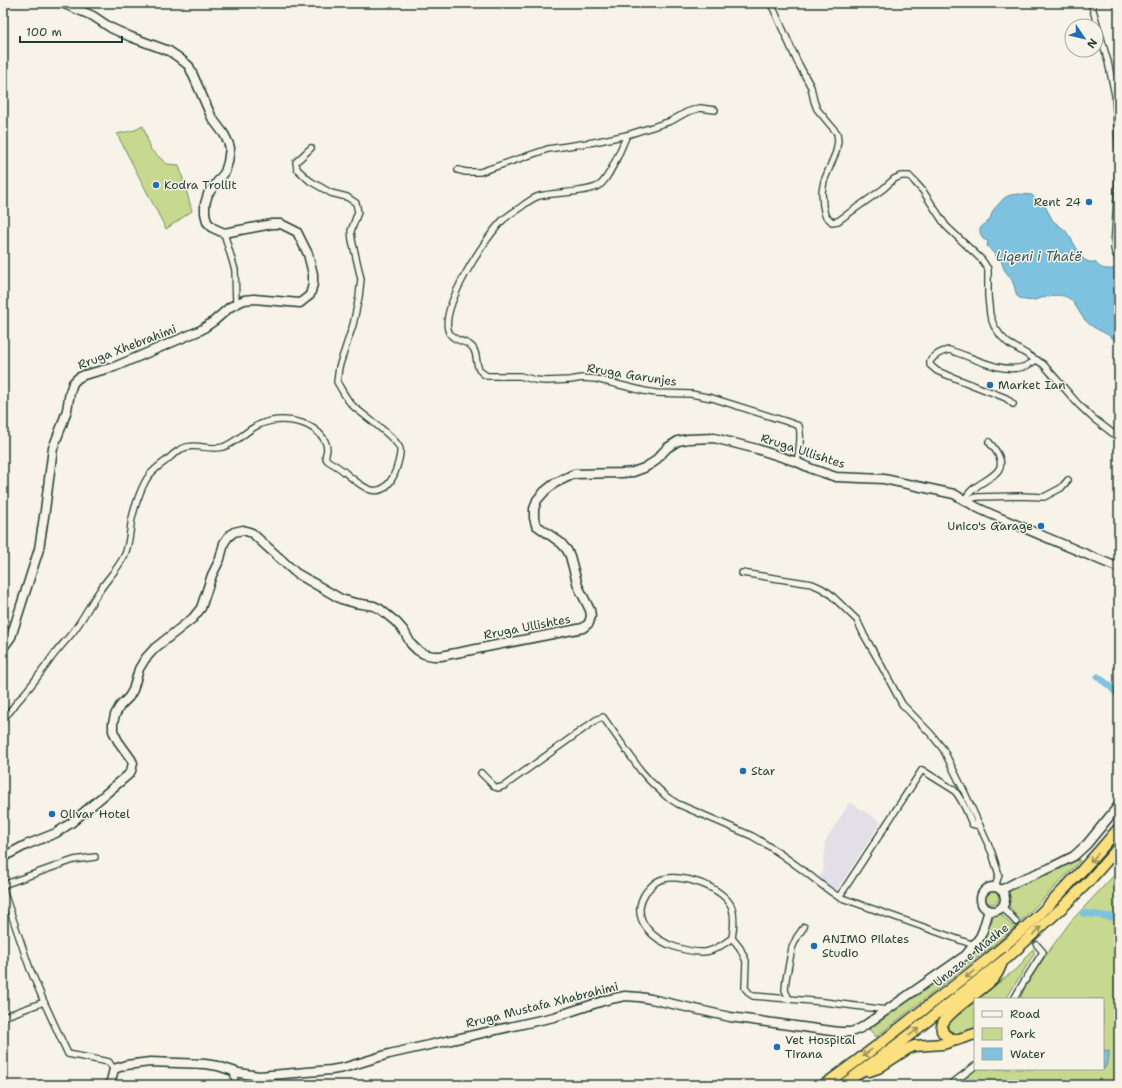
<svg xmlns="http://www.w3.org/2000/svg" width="1122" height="1088" font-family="'Shantell Sans',sans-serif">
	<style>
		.built { fill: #e2dfe6 }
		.green { fill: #c6d98e; stroke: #728b61 }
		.water { fill: #7fc2e0; stroke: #598d9b }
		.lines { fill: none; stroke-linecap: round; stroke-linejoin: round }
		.canal { stroke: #7fc2e0; stroke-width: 7 }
		.street-tunnel { stroke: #cccfc4; stroke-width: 5.5; stroke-dasharray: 5.5 3; stroke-linecap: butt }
		.street-casing { stroke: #1f3d34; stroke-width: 8 }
		.secondary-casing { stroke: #1f3d34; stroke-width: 11 }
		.highway-casing { stroke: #1f3d34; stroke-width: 13 }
		.street { stroke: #f7f3e8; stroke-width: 5.5 }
		.secondary { stroke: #f7f3e8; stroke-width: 8 }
		.highway { stroke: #fce080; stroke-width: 10 }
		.oneway { stroke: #8e8e5a }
		.poi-dot { fill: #1f6fb2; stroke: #f7f3e8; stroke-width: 1.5 }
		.labels { text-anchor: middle; stroke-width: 3; stroke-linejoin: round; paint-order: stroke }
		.poi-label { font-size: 12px; fill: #1f3d34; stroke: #f7f3e8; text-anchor: start }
		.street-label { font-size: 12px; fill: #1f3d34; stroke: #f7f3e8 }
		.water-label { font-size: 13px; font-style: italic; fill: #325856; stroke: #f7f3e8 }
	</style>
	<rect width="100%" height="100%" fill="#f7f3e8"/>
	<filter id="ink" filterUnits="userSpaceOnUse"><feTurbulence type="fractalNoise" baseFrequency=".025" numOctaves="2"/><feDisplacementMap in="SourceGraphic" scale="8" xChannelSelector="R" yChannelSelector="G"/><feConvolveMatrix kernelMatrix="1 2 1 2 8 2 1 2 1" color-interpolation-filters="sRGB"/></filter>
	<g filter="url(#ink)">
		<polygon class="built" points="850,802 881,822 837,890 819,878 824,868 823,861 826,848 824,843"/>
		<g class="green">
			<polygon points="143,126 151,150 167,164 179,165 192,211 166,229 117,134 135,130"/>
			<path d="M1077 858 1080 861 1047 895 1014 928 990 948 876 1037 869 1029 966 959 988 924 990 925 994 915 999 913 1002 915 1012 926 1019 919C1011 908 1004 903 1011 888 1021 882 1030 880 1041 876 1053 872 1066 866 1077 858Z"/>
			<polygon points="1119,870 1119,1085 955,1085 975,1069 1103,1069 1103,999 1020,999 1024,989 1046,955 1071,921"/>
			<circle cx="992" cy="897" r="7"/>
			<polygon points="1033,949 1034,951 1034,954 1006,999 978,999 1021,965 1026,956"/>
			<polygon points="975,1001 975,1029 956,1035 948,1032 947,1026 957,1012 959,1014"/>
		</g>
		<g class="water">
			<path d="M1018 194 1032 195 1039 203 1045 206 1053 221 1065 230 1070 237 1083 259 1089 262H1095C1102 270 1104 269 1115 269L1119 273V344C1109 332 1095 331 1086 321 1078 313 1075 299 1064 296 1049 292 1036 303 1025 300 1022 300 1019 297 1017 296 1015 291 1015 287 1013 283 1011 276 1004 272 1003 266 1001 262 1002 260 999 257L996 256 987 246 988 241 983 239C976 226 982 228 989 220 991 217 991 215 993 211 994 208 997 206 999 204 1005 196 1008 195 1018 194Z"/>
			<path d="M1105 1050 1109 1051C1109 1058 1108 1063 1104 1069H1103V1058Z"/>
		</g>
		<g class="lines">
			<g class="canal">
				<polyline points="1098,677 1111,687 1119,696"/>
				<polyline points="1083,913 1119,918"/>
			</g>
			<polyline class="street-tunnel" points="1016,922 1037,945"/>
			<defs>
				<g id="street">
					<polyline points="768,3 772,6 775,12 797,61 811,87 814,101 817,109 837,133 838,141 836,152 824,181 822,192 823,206 825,215 832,222 838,221 883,189 894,179 901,176 909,176 914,181 923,191 946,226 982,260 988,269 988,296 990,315 994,326 1001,336 1008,343 1043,364 1059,382 1078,404 1094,419 1119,438"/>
					<polyline points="1091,3 1108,62 1115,95 1119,156 1118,182 1114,248 1115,253 1119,259"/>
					<path d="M627 135C621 148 611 175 601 184 592 193 554 192 539 196 533 198 526 203 521 207 515 211 509 215 504 219 487 235 435 313 450 334 455 342 467 340 473 348 480 359 472 368 487 376H520L535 380 545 381 570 380 582 378 596 379 644 391 656 393 691 394 712 398 788 422 799 426C802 437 799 450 797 462"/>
					<polyline points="458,170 466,172 480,172 548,149 594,142 627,135 671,121 687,112 700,108 715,110"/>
					<polyline points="224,233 235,270 236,303"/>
					<path d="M1013 404 1006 398 937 371 930 365V361C935 355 942 351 949 350 971 356 1000 374 1023 367 1028 366 1032 362 1037 360"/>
					<polyline points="965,500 977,497 1020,496 1044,497 1061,488 1068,480"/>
					<path d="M965 500C975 475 1022 479 989 442"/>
					<polyline points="742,573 812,584 821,588 829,593 857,620 864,635 880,663 902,704 931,734 943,749 964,791 973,811 992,853 999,875 995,887"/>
					<path d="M3 719C8 714 13 708 17 702 29 689 40 674 50 660 57 650 65 642 73 632 83 619 90 604 100 590 107 579 117 570 123 558 128 551 130 533 131 524 133 511 141 487 148 477 153 470 160 465 167 460 171 456 176 452 181 449 195 442 209 451 223 447 235 443 243 434 253 428 267 419 286 418 302 423 313 427 327 436 327 450 326 454 324 457 327 460 329 462 339 467 342 470 358 483 378 505 393 477 396 471 401 455 400 449 397 438 363 415 353 406 346 399 342 390 337 382L339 367 353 325 359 297 361 279 352 240 351 231 358 212 356 203 347 197 331 193 310 181 297 169 296 162 311 148"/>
					<path d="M481 773 495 787 498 788 504 786 596 720 600 718 603 717 641 771 650 781 667 797 678 804 752 836C770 846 788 859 804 871 816 880 827 890 839 897L974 945"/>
					<polyline points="3,885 65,863 74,860 95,857"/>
					<polyline points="3,890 30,969 44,1002 68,1054 109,1062 112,1067 114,1069"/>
					<path d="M839 897 860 865 922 770 954 790C963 800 967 812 972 824L980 826"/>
					<polyline points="1002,906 1016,922"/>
					<path d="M732 938C711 954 704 955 678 948 654 941 628 919 646 892 650 888 654 882 660 880 679 872 725 887 732 908 735 918 734 927 732 938L740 948 746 961 745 988 750 994 753 996 824 1002 887 1010"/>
					<polyline points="789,999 785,990 786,979 792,948 797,937 804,927"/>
					<polyline points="1014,999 1022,985 1043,952 1037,945"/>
					<polyline points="3,1017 44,1002"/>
					<polyline points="233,1071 236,1085"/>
					<polyline points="950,1085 975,1066"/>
				</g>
				<g id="secondary">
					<polyline points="3,648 11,637 39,549 45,510 53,448 62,425 67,410 70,392 73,383 78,378 84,375 114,367 201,330 214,321 230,307 244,300 254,299 300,303 310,295 313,284 313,274 308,254 297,232 281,224 272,224 224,233 213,228 207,222 205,213 205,204 208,194 225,172 228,162 230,148 228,142 224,134 212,118 189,66 178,57 169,51 131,37 111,28 93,16 62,3"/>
					<polyline points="3,857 26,845 56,833 71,823 128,775 131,771 133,763 131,759 118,741 113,731 113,723 115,715 120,706 129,697 133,690 139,669 145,659 155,648 193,618 201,608 212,575 220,559 224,543 228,537 234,532 243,530 252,533 296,573 341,599 355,603 374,606 380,609 396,622 404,631 411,644 417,650 424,654 433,656 441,656 583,628 589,623 591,616 590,610 578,586 570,556 567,550 561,543 536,525 534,518 534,509 537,500 545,491 555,483 574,474 622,473 633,472 644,468 654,462 667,448 678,441 688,439 714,438 757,449 797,462 812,469 836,477 884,479 954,494 978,508 991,514 1119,568"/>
					<circle cx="993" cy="899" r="12"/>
					<polyline points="1001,890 1020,880 1050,868 1074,856 1087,844 1119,805"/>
					<polyline points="110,1085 114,1069 126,1065 150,1062 205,1064 218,1066 239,1073 259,1076 331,1070 343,1068 389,1054 554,1017 606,1000 625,996 639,997 651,999 730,1017 839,1032 851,1032 861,1028 966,955 980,937 983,930 989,910"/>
				</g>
				<g id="highway">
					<path d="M956 1040C950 1038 940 1035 942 1026 944 1013 983 990 993 979 997 975 999 970 1001 965"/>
					<polyline points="869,1071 878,1068 907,1049 914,1046 943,1044 975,1034"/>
					<path d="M824 1085C859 1060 894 1033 928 1006 967 976 1005 947 1041 913 1068 886 1094 858 1119 828"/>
					<polyline points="843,1085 907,1037 1008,957 1065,905 1089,881 1119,847"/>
				</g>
			</defs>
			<use href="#street" class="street-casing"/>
			<use href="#secondary" class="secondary-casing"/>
			<use href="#highway" class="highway-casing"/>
			<use href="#street" class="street"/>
			<use href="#secondary" class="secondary"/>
			<use href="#highway" class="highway"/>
		</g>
		<defs><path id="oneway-shaft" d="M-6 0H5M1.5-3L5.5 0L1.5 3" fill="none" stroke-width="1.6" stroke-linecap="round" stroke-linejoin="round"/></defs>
		<g class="oneway">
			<use href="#oneway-shaft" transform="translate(1094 858) rotate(131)"/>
			<use href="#oneway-shaft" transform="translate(1037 931) rotate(-42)"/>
			<use href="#oneway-shaft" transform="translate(970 974) rotate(142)"/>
			<use href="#oneway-shaft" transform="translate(914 1032) rotate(-38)"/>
			<use href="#oneway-shaft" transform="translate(867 1053) rotate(143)"/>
		</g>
	</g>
	<g class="poi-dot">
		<circle cx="156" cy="185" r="4"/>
		<circle cx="1089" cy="202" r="4"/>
		<circle cx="990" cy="385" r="4"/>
		<circle cx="1041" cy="526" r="4"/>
		<circle cx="743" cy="771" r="4"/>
		<circle cx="52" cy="814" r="4"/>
		<circle cx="814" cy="946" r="4"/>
		<circle cx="777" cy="1047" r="4"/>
	</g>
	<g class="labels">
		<g class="poi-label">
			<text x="164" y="189">Kodra Trollit</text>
			<text x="1081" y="206" text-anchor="end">Rent 24</text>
			<text x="998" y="389">Market Ian</text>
			<text x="1033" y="530" text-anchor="end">Unico's Garage</text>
			<text x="751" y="775">Star</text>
			<text x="60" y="818">Olivar Hotel</text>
			<text x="822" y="943">ANIMO Pilates<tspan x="822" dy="14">Studio</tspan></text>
			<text x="785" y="1044">Vet Hospital<tspan x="785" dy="14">Tirana</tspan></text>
		</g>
		<g class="street-label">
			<text transform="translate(127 347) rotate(-21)" y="4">Rruga Xhebrahimi</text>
			<text transform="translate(632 375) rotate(9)" y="4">Rruga Garunjes</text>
			<text transform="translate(803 451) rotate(18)" y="4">Rruga Ullishtes</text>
			<text transform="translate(527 627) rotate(-11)" y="4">Rruga Ullishtes</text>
			<text transform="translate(971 955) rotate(-39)" y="4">Unaza e Madhe</text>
			<text transform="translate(542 1005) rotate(-14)" y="4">Rruga Mustafa Xhabrahimi</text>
		</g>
		<g class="water-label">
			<text x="1039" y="261">Liqeni i Thatë</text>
		</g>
	</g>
	<rect width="1122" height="1088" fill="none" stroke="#f7f3e8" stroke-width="16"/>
	<rect x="8" y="8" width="1106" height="1072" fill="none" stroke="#1f3d34" stroke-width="1.5" filter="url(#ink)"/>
	<rect x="974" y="998" width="130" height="72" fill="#f7f3e8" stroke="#a1aaa0"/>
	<rect x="982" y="1011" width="20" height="6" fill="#f7f3e8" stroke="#a1aaa0"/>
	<text x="1010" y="1018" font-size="12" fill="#1f3d34">Road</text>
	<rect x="982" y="1028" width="20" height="12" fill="#c6d98e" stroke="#a1aaa0"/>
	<text x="1010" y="1038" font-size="12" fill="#1f3d34">Park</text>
	<rect x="982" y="1048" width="20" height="12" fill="#7fc2e0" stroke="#a1aaa0"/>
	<text x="1010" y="1058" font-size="12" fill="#1f3d34">Water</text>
	<g transform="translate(1084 38) rotate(125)"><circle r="19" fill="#f7f3e8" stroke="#a1aaa0"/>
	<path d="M0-3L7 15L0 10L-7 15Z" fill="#1f6fb2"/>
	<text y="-6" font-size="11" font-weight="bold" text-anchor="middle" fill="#1f3d34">N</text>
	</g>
	<path d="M20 36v6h102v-6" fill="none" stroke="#1f3d34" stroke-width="2"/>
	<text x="26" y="36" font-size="12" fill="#1f3d34" stroke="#f7f3e8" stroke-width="3" paint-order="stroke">100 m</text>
</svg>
